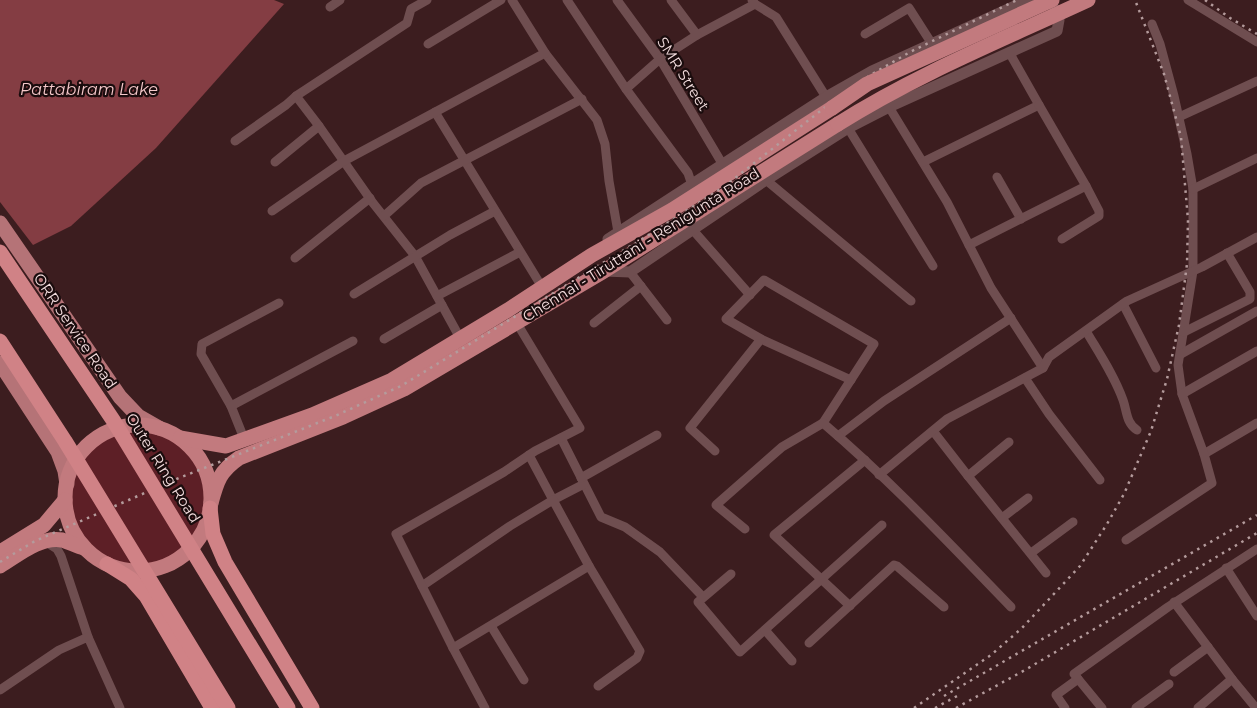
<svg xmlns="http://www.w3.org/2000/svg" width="1257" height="708" font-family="Montserrat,sans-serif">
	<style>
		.green { fill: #5d1f26 }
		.water { fill: #843d43 }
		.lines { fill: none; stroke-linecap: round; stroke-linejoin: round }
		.minor { stroke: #6f4e50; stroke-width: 9 }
		.tertiary { stroke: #6f4e50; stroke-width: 11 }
		.primary { stroke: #b57377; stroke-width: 15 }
		.trunk { stroke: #c27a7e; stroke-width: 15 }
		.motorway { stroke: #d08286; stroke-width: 15 }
		.rail { stroke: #b49b9c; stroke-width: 2.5; stroke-dasharray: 2.5 5; stroke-linecap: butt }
		.trunk-bridge { stroke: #c27a7e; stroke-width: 15 }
		.motorway-bridge { stroke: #d08286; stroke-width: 15 }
		.labels { text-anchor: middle; stroke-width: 4.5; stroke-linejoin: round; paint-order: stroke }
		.street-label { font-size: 15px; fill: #f4dedf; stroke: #1a0c0d }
		.water-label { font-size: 16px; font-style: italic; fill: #f6c9cb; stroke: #1a0c0d }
	</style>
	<rect width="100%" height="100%" fill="#3c1d1f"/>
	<circle class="green" cx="137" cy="498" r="67"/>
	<polygon class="water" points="0,0 274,0 284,4 156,148 71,226 33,245 0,202"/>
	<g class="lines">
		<g class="minor">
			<polyline points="427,0 411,9 407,23 296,96 319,126 373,203 415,256 460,338"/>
			<polyline points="567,0 626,89 688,173 692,185"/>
			<polyline points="617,0 660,59 723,165"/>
			<polyline points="752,0 755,4 776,17 826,97"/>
			<polyline points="1188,0 1257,42"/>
			<polyline points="330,7 340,0"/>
			<polyline points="1152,24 1160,44 1174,96 1187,154 1193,189 1193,271 1178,365 1182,394"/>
			<polyline points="865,34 909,8 932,44"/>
			<polyline points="697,35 755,4"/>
			<polyline points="428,44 501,0"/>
			<polyline points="545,53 597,120 605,144 609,181 618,232"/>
			<polyline points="626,89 660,59 697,35 671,0"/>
			<polyline points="889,107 947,202 991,288 1043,368"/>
			<polyline points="435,112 542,287"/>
			<polyline points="1179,117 1257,81"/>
			<polyline points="848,128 933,266"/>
			<polyline points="235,141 286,105 296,96"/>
			<polyline points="275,162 319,126"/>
			<polyline points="923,162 1039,105 1009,52"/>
			<polyline points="997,177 1021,219"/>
			<polyline points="766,180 911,301"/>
			<polyline points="1193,189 1257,158"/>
			<polyline points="272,211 344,161 545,53 512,0"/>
			<polyline points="384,216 421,183 582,99"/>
			<polyline points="692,229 750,295"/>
			<polyline points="1062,239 1099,216 1099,211 1086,186"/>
			<polyline points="969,245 1086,186 1039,105"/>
			<polyline points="295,258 370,198"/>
			<polyline points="630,272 667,320"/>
			<polyline points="354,294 450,235 495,211"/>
			<polyline points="437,296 520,252"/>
			<polyline points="1123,304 1156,368"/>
			<polyline points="594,323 641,286"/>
			<path d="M1086 331C1099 353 1114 375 1123 400 1127 411 1126 423 1137 430"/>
			<polyline points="1184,332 1250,299 1250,292 1227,253"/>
			<polyline points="384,339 442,305"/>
			<polyline points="761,339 851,380"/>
			<polyline points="1181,354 1257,311"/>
			<polyline points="1025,378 1049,414 1100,480"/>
			<polyline points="231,406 201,354 202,344 279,303"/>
			<polyline points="933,431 968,476"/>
			<polyline points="838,436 884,401 1011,318"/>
			<polyline points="561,438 601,517 625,527 660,552 703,597"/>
			<polyline points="245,441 231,406 353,341"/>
			<polyline points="1009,442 968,476 1046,573"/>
			<polyline points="715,451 690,428 761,339 726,319 764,280 874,344 823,423"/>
			<polyline points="1204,454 1257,423"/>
			<polyline points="529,455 553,500 584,484"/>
			<polyline points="879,475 947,419 1043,368 1049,357 1127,301 1202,267 1257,237"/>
			<polyline points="581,478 657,435"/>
			<polyline points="1002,518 1028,498"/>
			<path d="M745 529 716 505 782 447 823 423C890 480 950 544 1011 607"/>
			<polyline points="1126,540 1212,483 1204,454 1182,394 1257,351"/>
			<polyline points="46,542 57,549 61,556 88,637"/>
			<polyline points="1031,553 1073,522"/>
			<polyline points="1226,568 1257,616"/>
			<polyline points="731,574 698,602 740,652 882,525"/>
			<polyline points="422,586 510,526 553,500 589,566"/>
			<polyline points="1174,602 1232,679 1198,708"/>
			<polyline points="850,606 774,535 865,460"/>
			<polyline points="491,626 524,680"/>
			<polyline points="765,630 792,661"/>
			<polyline points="809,643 894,565 897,566 944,607"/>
			<polyline points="453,648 396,534 504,472 535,451 580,428 515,320"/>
			<polyline points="1174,672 1208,647"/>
			<polyline points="1232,679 1256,708"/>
			<polyline points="0,690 59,650 88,637 120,708"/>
			<polyline points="485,708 453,648 589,566 640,651 637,658 598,686"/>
			<polyline points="1065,708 1056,695 1078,679"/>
			<polyline points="1102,708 1074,674 1168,607 1257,549"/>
			<polyline points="1136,708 1169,684"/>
		</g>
		<g class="tertiary">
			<polyline points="608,239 826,97 872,71 1028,0"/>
			<polyline points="604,271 630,272 766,180 848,128 889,107 1057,31 1059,20 1055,9"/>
		</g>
		<g class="primary">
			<polyline points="0,223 120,397 138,416 159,428"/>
			<polyline points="0,363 58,452 65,471 67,484"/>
		</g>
		<g class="trunk">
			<circle cx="138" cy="498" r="73"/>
			<polyline points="180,438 226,446 312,415 392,380 508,310 592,255 672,210 832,108"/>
			<path d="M211 503C217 481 220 471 239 458L343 417 404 389 604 271 838 124"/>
			<polyline points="0,552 44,525 65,500"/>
			<path d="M0 566C17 556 40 536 62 540 69 542 77 546 84 548"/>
		</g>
		<g class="motorway">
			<polyline points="210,508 213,534 225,562 312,708"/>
			<polyline points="107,564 131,579 146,596 212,708"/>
		</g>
		<g class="rail">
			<polyline points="1205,0 1230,18 1257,34"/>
			<polyline points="0,562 35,541 179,478 335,416 401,386 647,236 725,186 828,105 869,76 910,52 1017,0"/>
			<polyline points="944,696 1257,515"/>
			<polyline points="914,708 991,655 1022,628 1080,566 1107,524 1124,494 1151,431 1167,379 1179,325 1187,264 1188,220 1181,137 1164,74 1135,0"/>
			<polyline points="935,708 957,696"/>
			<polyline points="956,708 1025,670 1257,533"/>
		</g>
		<g class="trunk-bridge">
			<polyline points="832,108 867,84 1052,0"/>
			<path d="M838 124C917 74 1004 39 1088 0"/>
		</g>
		<g class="motorway-bridge">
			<polyline points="0,252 113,420 288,708"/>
			<polyline points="0,341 65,441 228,708"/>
		</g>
	</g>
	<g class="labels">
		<g class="street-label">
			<text transform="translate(683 74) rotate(58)" y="5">SMR Street</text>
			<text transform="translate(641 245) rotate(-32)" y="5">Chennai - Tiruttani - Renigunta Road</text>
			<text transform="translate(75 331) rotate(56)" y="5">ORR Service Road</text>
			<text transform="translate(163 468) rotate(58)" y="5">Outer Ring Road</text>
		</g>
		<g class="water-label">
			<text x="89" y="95">Pattabiram Lake</text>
		</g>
	</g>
</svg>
